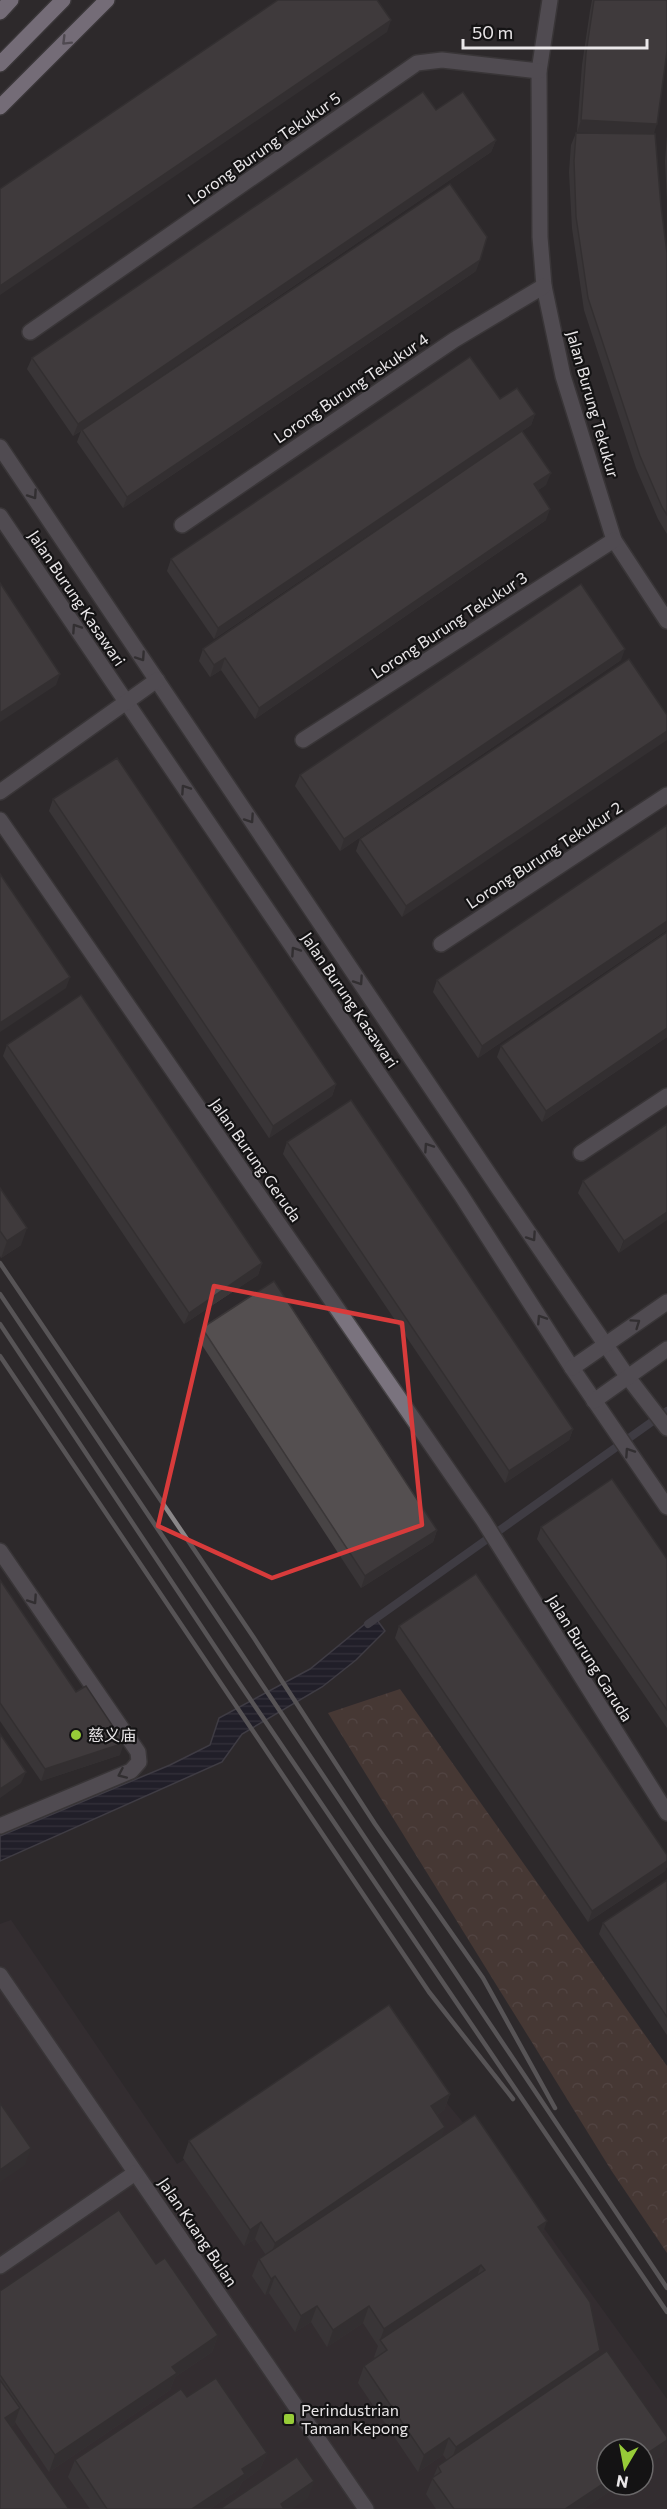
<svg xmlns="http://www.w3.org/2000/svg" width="667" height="2509" font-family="Commissioner,'Noto Sans SC',sans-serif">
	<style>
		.built { fill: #3b3137; fill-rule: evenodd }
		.forest { fill: url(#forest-crowns) }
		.water { fill: url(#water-rules); stroke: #545261; stroke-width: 1.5 }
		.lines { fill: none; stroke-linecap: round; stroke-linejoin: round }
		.stream { stroke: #545261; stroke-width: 8 }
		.minor-casing { stroke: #474446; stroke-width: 18 }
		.major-casing { stroke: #474446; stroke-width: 18 }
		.minor { stroke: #7a737e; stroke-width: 15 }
		.major { stroke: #cabcd3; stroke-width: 15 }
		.rail { stroke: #8a8789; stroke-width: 4.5 }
		.wall { fill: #484445 }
		.shaded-wall { fill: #3b3738 }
		.building { fill: #544f50; stroke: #3b3738; stroke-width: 1.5 }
		.oneway { stroke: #78707d }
		.oneway2 { stroke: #383539 }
		.marked { fill: none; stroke: #d83b3b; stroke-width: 4.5; stroke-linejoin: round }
		.poi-dot { fill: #97cc38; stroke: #141314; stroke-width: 2 }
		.labels { text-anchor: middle; stroke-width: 4.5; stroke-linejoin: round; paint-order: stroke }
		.street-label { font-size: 16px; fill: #eae7e9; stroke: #141314 }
		.poi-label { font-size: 16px; fill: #eae7e9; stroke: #141314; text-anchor: start }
	</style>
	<defs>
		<pattern id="forest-crowns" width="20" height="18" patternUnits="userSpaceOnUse" patternTransform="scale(1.5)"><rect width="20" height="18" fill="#65493f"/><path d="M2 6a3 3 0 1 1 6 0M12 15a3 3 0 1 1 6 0" fill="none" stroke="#7b635b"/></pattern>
		<pattern id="water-rules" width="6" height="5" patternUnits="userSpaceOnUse" patternTransform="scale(1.5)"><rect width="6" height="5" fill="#131227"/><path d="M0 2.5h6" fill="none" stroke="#363446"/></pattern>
	</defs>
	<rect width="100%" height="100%" fill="#2d292c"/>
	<path class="built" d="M11 1920 177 2164 392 2037 499 2166 667 2399V2509H0V1924ZM607 2449H643V2485H607Z"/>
	<polygon class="forest" points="400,1689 667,2066 667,2253 611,2170 328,1713"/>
	<polygon class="water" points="371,1619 377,1620 385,1631 356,1660 322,1687 242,1734 222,1762 0,1861 0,1836 170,1765 210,1745 219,1718 310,1669"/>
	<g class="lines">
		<polyline class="stream" points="368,1624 667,1411"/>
		<defs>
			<g id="minor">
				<polyline points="550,0 539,71 540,237 544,286 563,376 614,540 667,621"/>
				<polyline points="30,332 417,63 442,60 539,71"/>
				<polyline points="0,447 499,1189 627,1376 667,1428"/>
				<polyline points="0,516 461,1195 572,1368 667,1507"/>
				<polyline points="182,525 454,340 544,286"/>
				<polyline points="303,740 614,540"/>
				<polyline points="0,792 157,680"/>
				<polyline points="0,820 483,1520 667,1813"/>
				<polyline points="441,944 667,795"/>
				<polyline points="581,1153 667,1096"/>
				<polyline points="572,1368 667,1302"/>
				<polyline points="594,1401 667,1349"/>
				<polyline points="0,1551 138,1752 139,1762 131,1771 0,1826"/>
				<polyline points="0,1975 366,2509"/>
				<polyline points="0,2266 135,2173"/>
			</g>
			<g id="major">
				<polyline points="0,12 11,0"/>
				<polyline points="0,64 63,0"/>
				<polyline points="0,107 107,0"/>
			</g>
		</defs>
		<use href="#minor" class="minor-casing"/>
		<use href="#major" class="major-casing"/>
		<use href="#minor" class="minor"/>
		<use href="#major" class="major"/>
		<g class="rail">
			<polyline points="0,1263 254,1638 375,1824 483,1978 555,2108"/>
			<polyline points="0,1294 667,2288"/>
			<polyline points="0,1324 227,1665 667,2312"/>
			<polyline points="0,1356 429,1992 513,2099"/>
		</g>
	</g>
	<g class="wall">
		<polygon points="592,0 667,0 654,134 661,207 667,253 667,534 658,519 636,468 584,310 572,228 569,172 571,145 576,133 607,133 577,132 582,65 590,11"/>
		<polygon points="436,110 496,140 491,152 111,410 476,271 123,508 77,442 81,431 73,436 27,369 32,358"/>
		<polygon points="667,136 667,200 665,161"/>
		<polygon points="500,399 535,414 531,425 214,639 167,571 171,559"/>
		<polygon points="546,485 538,490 546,520 255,719 221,670 210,677 199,661 203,649"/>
		<polygon points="629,659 402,917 356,851 360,839"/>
		<polygon points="621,660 340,851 295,786 300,775"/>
		<polygon points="53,799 336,1084 332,1096 269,1138 49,811"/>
		<polygon points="667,825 667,930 478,1058 433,992 437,980"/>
		<polygon points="667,932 667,1037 542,1122 497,1057 501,1046"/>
		<polygon points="7,1045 262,1263 258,1275 184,1324 3,1056"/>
		<polygon points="667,1124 619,1253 578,1193 583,1181"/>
		<polygon points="287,1142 573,1429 569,1440 505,1483 283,1154"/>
		<polygon points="0,1188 21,1245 1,1258 0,1256"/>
		<polygon points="202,1328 437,1530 433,1542 361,1588 198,1339"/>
		<polygon points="541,1527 667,1559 667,1728 537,1539"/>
		<polygon points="0,1580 76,1692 120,1755 41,1781 0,1721"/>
		<polygon points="399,1626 667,1861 667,1866 665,1871 588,1922 395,1638"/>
		<polygon points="667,1880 667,2035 599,1934 603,1923"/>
		<polygon points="450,2094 444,2110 437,2115 442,2138 543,2233 597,2358 667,2440 667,2443 662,2456 607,2485 619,2485 583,2509 436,2509 426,2494 438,2466 447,2460 443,2455 418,2472 358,2383 364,2366 375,2358 374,2357 378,2346 363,2323 327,2347 311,2322 295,2332 269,2293 265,2295 252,2276 259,2259 266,2255 255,2239 244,2246 183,2158 189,2141"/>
		<polygon points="156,2264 218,2335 212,2352 175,2377 170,2390 49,2472 15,2422 14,2425 11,2427 0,2509 0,2291"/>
		<polygon points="187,2397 267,2453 260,2469 242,2482 238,2490 210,2509 90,2509 68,2477 75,2460"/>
	</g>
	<g class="shaded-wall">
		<polygon points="391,20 387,32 0,295 0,286"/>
		<polygon points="581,120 657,124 653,135 577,132"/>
		<polygon points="496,140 491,152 73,436 78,424"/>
		<polygon points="480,260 476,271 123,508 127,497"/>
		<polygon points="535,414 531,425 214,639 218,628"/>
		<polygon points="551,473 546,485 529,496 534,484"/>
		<polygon points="550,509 546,520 255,719 259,708"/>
		<polygon points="625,649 621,660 340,851 344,839"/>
		<polygon points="225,658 221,670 210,677 214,665"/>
		<polygon points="60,674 56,685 0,722 0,713"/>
		<polygon points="667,731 667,740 402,917 406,906"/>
		<polygon points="667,921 667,930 478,1058 482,1046"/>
		<polygon points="70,977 66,988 0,1032 0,1023"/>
		<polygon points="667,1028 667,1037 542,1122 546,1111"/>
		<polygon points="336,1084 332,1096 269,1138 273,1126"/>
		<polygon points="667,1212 667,1220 619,1253 624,1241"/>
		<polygon points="27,1228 21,1245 1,1258 7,1241"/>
		<polygon points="262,1263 258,1275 184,1324 189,1313"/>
		<polygon points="573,1429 569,1440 505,1483 509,1471"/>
		<polygon points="437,1530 433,1542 361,1588 365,1576"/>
		<polygon points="124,1743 120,1755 41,1781 45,1769"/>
		<polygon points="26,1772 21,1783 0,1798 0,1789"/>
		<polygon points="667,1861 667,1866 665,1871 588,1922 592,1911"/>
		<polygon points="450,2094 444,2110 425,2123 431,2106"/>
		<polygon points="445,2127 439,2144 269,2260 275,2243"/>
		<polygon points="31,2148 25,2165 0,2182 0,2170"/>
		<polygon points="547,2221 541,2238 538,2227"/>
		<polygon points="261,2222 255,2239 244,2246 250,2230"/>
		<polygon points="481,2265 475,2282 380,2340 384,2329"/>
		<polygon points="275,2276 269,2293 265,2295 271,2279"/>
		<polygon points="317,2306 311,2322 295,2332 301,2316"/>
		<polygon points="369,2306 363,2323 327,2347 333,2330"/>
		<polygon points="218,2335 212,2352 175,2377 170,2390 49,2472 55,2455 172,2367"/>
		<polygon points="600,2350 594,2367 450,2464 456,2447"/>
		<polygon points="20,2408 14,2425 0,2434 5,2418"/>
		<polygon points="449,2438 443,2455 418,2472 424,2455"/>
		<polygon points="667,2440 667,2443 662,2456 643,2469 643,2456"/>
		<polygon points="267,2453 260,2469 242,2482 238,2490 210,2509 192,2509 242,2469"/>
		<polygon points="314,2481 308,2498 292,2509 279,2509 281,2504"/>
		<polygon points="607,2481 607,2485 619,2485 583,2509 565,2509"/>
	</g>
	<g class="building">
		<polygon points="278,0 377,0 391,20 0,286 0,189"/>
		<polygon points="594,0 667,0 667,51 657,124 581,120 586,53"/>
		<polygon points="423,92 436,110 463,92 496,140 78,424 32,358"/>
		<polygon points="576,133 655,134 661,207 667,253 667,515 662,507 640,456 588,298 576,217 574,161"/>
		<polygon points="450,184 487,237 480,260 127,497 82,430"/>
		<polygon points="470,357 500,399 517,388 535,414 218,628 171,559"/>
		<polygon points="522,431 551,473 534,484 550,509 259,708 225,658 214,665 203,649"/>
		<polygon points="0,583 60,674 0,713"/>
		<polygon points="581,584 625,649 344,839 300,775"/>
		<polygon points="629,659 667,715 667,731 406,906 360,839"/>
		<polygon points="117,758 336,1084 273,1126 53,799"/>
		<polygon points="667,825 667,921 482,1046 437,980"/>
		<polygon points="0,874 70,977 0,1023"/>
		<polygon points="667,932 667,1028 546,1111 501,1046"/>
		<polygon points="81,995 262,1263 189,1313 7,1045"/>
		<polygon points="351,1100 573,1429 509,1471 287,1142"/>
		<polygon points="667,1124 667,1212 624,1241 583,1181"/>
		<polygon points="0,1188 27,1228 7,1241 0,1231"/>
		<polygon points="274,1281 437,1530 365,1576 202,1328"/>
		<polygon points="612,1479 667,1559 667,1710 541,1527"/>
		<polygon points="476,1574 667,1855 667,1861 592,1911 399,1626"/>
		<polygon points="0,1580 76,1692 86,1686 124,1743 45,1769 0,1703"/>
		<polygon points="0,1734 26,1772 0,1789"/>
		<polygon points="667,1880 667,2017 603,1923"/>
		<polygon points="389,2005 450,2094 431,2106 445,2127 275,2243 261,2222 250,2230 189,2141"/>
		<polygon points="0,2103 31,2148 0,2170"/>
		<polygon points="475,2115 547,2221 538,2227 590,2302 600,2350 456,2447 449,2438 424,2455 364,2366 387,2350 380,2340 485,2270 481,2265 384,2329 369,2306 333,2330 317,2306 301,2316 275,2276 271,2279 259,2259"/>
		<polygon points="119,2210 156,2264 165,2258 218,2335 172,2367 177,2373 55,2455 0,2375 0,2291"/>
		<polygon points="607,2351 667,2437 667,2440 643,2456 643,2449 607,2449 607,2481 565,2509 454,2509 432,2478 441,2472 438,2466"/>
		<polygon points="216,2378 267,2453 242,2469 245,2474 192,2509 107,2509 75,2460 181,2389 187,2397"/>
		<polygon points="0,2380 20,2408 5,2418 69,2509 0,2509"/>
		<polygon points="297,2457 314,2481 281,2504 284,2509 220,2509"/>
	</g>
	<defs><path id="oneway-chevron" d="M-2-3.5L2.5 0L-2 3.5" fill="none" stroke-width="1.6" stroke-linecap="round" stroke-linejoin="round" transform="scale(1.5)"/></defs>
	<use class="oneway" href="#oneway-chevron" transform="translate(66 41) rotate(135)"/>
	<g class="oneway2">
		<use href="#oneway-chevron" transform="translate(33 495) rotate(56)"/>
		<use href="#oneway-chevron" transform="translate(76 628) rotate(-124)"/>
		<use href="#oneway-chevron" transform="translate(141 657) rotate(56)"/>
		<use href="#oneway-chevron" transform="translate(185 789) rotate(-124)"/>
		<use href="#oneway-chevron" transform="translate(250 819) rotate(56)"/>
		<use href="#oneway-chevron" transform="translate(295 951) rotate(-124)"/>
		<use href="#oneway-chevron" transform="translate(359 981) rotate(56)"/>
		<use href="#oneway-chevron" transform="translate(428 1147) rotate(-124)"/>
		<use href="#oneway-chevron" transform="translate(532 1237) rotate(56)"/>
		<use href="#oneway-chevron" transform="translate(541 1319) rotate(-123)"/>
		<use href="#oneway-chevron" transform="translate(636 1323) rotate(-35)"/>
		<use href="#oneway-chevron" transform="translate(629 1452) rotate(-124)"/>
		<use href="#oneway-chevron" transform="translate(33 1600) rotate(56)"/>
		<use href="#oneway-chevron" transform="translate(122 1774) rotate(156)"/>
	</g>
	<path d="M0 0H667V2509H0ZM214 1286 402 1323 422 1525 272 1578 158 1526Z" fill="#2d292c" fill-opacity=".55" fill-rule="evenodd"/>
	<path class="marked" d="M214 1286 402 1323 422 1525 272 1578 158 1526Z"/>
	<g class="poi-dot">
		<circle cx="76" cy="1735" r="6"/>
		<rect x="283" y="2413" width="12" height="12" rx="3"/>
	</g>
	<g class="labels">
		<g class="street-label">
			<text transform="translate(264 148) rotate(-35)" y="6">Lorong Burung Tekukur 5</text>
			<text transform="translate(351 388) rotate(-34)" y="6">Lorong Burung Tekukur 4</text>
			<text transform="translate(593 404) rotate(74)" y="6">Jalan Burung Tekukur</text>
			<text transform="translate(77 598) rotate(56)" y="6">Jalan Burung Kasawari</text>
			<text transform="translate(449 625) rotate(-33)" y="6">Lorong Burung Tekukur 3</text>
			<text transform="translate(544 855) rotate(-33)" y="6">Lorong Burung Tekukur 2</text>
			<text transform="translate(350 1000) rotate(56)" y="6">Jalan Burung Kasawari</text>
			<text transform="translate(256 1160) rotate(55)" y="6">Jalan Burung Geruda</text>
			<text transform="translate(590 1658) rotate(58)" y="6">Jalan Burung Garuda</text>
			<text transform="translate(198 2232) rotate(56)" y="6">Jalan Kuang Bulan</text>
		</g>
		<g class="poi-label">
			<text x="88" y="1741">慈义庙</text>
			<text x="301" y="2416">Perindustrian<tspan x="301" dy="18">Taman Kepong</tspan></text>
		</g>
	</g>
	<g transform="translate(625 2467) rotate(190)"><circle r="28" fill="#141314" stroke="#6a6869" stroke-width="1.5"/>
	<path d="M0-4.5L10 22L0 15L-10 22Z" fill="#97cc38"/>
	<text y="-9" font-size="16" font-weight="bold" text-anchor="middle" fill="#eae7e9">N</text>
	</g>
	<path d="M463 39v9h184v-9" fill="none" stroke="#eae7e9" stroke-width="3"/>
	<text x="472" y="39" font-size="18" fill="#eae7e9" stroke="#141314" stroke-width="4.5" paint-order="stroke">50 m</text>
</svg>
